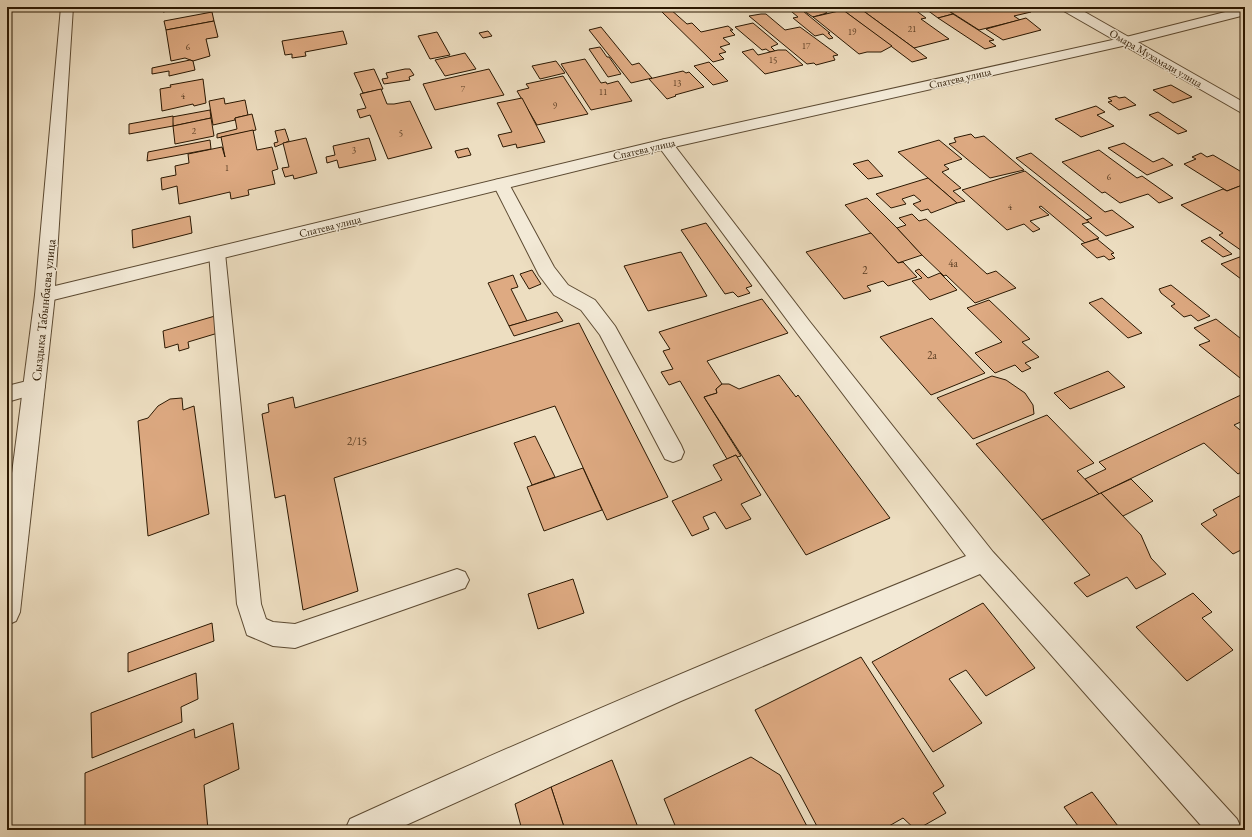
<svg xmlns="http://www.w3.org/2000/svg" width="1252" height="837" font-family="'EB Garamond',serif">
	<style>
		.building { fill: #deaa82; stroke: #2b1802 }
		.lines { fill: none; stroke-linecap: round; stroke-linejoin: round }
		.service-casing { stroke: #5c4a32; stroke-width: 2 }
		.minor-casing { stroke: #5c4a32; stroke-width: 2 }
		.tertiary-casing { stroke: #5c4a32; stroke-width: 2 }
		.service { fill: #f3ead7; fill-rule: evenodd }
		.minor { fill: #f3ead7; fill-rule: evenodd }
		.tertiary { fill: #f3ead7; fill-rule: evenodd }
		.labels { text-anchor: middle; stroke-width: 3; stroke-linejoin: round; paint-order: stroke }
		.far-number-label { font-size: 9px; fill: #583c22 }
		.far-street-label { font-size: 11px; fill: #2b1802; stroke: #f3ead7 }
		.number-label { font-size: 11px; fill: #583c22 }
		.street-label { font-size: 13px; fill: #2b1802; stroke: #f3ead7 }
	</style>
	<rect width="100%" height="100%" fill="#eddec1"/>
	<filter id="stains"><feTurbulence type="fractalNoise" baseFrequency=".005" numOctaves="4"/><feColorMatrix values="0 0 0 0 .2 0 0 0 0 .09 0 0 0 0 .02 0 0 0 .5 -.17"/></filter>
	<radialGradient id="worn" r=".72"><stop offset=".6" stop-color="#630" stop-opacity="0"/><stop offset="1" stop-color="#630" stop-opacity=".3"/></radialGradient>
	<g class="building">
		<polygon points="163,7 178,7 178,9 163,12"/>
		<polygon points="786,7 798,7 830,33 828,33 833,38 829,39 823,34 815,36 793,18 798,17"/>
		<polygon points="798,7 819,7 827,13 813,17"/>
		<polygon points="858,7 911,7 926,18 921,19 949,39 914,48"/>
		<polygon points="858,7 914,48 927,58 912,62 843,10"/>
		<polygon points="923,7 943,7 953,14 938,18"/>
		<polygon points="943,7 1023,7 1031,12 1014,16 1020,20 979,30"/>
		<polygon points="670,9 687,24 692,23 701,32 728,26 733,30 730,30 735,35 723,38 730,44 720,47 726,52 719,54 724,59 713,62 661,11"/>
		<polygon points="843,10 892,46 881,52 867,52 859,54 813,17"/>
		<polygon points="212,12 214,21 166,30 164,21"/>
		<polygon points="761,14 766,14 785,30 800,27 838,55 833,56 835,60 816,65 814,63 807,64 749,16"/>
		<polygon points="953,14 994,40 989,41 996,46 985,49 938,18"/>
		<polygon points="1026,18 1041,30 1003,40 986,29"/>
		<polygon points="214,21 218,37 206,39 210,56 193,61 185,58 171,61 166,30"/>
		<polygon points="753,23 778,44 771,47 775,51 770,52 766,49 762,50 735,27"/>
		<polygon points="601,27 632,65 639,63 652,78 631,83 589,30"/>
		<polygon points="343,31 347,44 305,52 306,56 292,58 292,54 285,55 282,41"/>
		<polygon points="488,31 492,36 483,38 479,33"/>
		<polygon points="437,32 450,55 430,59 418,36"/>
		<polygon points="600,47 607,57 609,57 621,74 608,77 589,49"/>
		<polygon points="753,49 758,55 778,50 786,50 803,65 765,74 742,52"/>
		<polygon points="465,53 476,69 445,76 435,60"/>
		<polygon points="585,59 601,83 606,82 607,84 618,81 632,101 591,110 561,64"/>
		<polygon points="190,60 193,61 195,70 169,76 169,71 152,74 152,68"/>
		<polygon points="556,61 565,73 540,79 532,66"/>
		<polygon points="709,62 728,81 713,85 694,66"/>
		<polygon points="374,69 383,89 363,93 354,73"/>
		<polygon points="405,69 410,69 414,75 409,77 410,80 384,84 382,79 388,78 386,73"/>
		<polygon points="489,69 504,95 435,110 423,84"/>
		<polygon points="683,71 686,73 689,72 704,87 675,95 676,96 667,99 649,79"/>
		<polygon points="563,76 588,114 537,125 517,91 529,88 526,84"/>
		<polygon points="203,79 206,103 194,106 193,104 162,111 160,89 171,87 170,85"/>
		<polygon points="1171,85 1192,97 1173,103 1153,90"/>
		<polygon points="381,89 387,104 394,104 410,101 432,148 388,159 370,115 360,118 357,110 366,108 360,94"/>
		<polygon points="1116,96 1119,98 1125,97 1136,105 1119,110 1108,102 1112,101 1108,98"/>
		<polygon points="224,98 225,104 245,100 248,115 235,118 235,120 213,125 209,101"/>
		<polygon points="522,98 545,142 517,148 516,144 503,147 498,135 512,132 497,103"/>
		<polygon points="1096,106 1105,112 1097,115 1114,126 1081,137 1055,119"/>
		<polygon points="210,110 211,118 173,126 172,117"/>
		<polygon points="1158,112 1187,131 1178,134 1149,115"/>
		<polygon points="252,114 256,130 217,138 217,134 237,129 235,118"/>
		<polygon points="173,116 173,126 129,134 129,124"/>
		<polygon points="211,118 214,136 175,144 173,126"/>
		<polygon points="285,129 289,141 275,147 274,143 278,142 275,131"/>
		<polygon points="253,130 257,150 272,147 278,169 272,171 275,184 248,190 249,195 231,199 230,192 179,204 177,186 162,190 161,178 176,175 175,166 189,163 188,154 222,147 225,157 221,137"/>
		<polygon points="971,134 975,138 984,136 1024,170 990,178 949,144 956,142 954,138"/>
		<polygon points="306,138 317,173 294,179 293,175 285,177 282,168 289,167 283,143"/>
		<polygon points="369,138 376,160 339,168 337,160 327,163 326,157 335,155 333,146"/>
		<polygon points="210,140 211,149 147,161 148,152"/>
		<polygon points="939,140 962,159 944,165 949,169 942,172 961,188 953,191 965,201 957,203 898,152"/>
		<polygon points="1124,143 1153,162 1163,158 1173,165 1147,175 1108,148"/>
		<polygon points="468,148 471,155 458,158 455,151"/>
		<polygon points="1099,150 1137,178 1142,176 1173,198 1159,203 1148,194 1120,203 1105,192 1102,193 1062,162"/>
		<polygon points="1031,153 1105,212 1112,210 1134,227 1106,236 1086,220 1092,218 1016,158"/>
		<polygon points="1201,153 1207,157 1213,155 1245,174 1245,184 1227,191 1184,164 1196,159 1192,157"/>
		<polygon points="868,160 883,176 868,179 853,164"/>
		<polygon points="1025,171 1089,222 1082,224 1099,238 1085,243 1041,206 1039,207 1049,215 1030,221 1040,229 1033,232 1024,224 1007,230 962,190"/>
		<polygon points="928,178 957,203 931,213 928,209 921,211 913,204 921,201 914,195 902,199 906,204 891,208 876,194"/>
		<polygon points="1245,184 1245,253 1219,235 1223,233 1181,205 1223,189 1227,191"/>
		<polygon points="867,198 897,228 922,255 898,263 845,205"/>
		<polygon points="912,214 919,221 926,219 987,274 996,271 1016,288 975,303 946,275 944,276 922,255 897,228 906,225 899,218"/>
		<polygon points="190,216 192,233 133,248 132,230"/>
		<polygon points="706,223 752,286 746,288 750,293 738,297 733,292 725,294 681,230"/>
		<polygon points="871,233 898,263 903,262 917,277 888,286 883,281 867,286 871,291 844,299 806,252"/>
		<polygon points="1210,237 1232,254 1223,257 1201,241"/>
		<polygon points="1097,239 1114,253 1111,254 1115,258 1109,260 1104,256 1097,258 1081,244"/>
		<polygon points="681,252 707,296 648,311 624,266"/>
		<polygon points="1245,255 1245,282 1221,264"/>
		<polygon points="919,269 928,278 940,273 957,290 930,300 912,281 922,278 915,271"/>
		<polygon points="532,270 541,284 529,289 520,274"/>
		<polygon points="513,275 518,287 511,289 527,321 509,326 488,283"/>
		<polygon points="1171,285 1210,316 1198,321 1191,315 1184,317 1171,306 1175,304 1161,293 1159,289"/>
		<polygon points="1102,298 1142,333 1128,338 1089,303"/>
		<polygon points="762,299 788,333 707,361 722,384 716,389 717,393 704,397 741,456 737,457 736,455 727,459 680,381 669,385 661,372 673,369 663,351 670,349 659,332"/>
		<polygon points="989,300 1030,339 1022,342 1039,357 1025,363 1031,368 1022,372 1015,365 995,373 975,353 1002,342 967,308"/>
		<polygon points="557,312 563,321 514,336 509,326"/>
		<polygon points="215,316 218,333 188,342 189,348 179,351 178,344 165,348 163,331"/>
		<polygon points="932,318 985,373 931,395 880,337"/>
		<polygon points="1216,319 1245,342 1245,352 1240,354 1245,358 1245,382 1199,345 1210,341 1194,328"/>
		<polygon points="579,323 668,497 607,520 555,406 334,478 358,591 303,610 285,495 275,498 262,414 269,412 268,404 293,397 295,408"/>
		<polygon points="1108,371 1125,387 1070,409 1054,393"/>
		<polygon points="779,375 796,397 798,395 890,518 806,555 704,397 717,393 716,389 722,384 729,384 739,389"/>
		<polygon points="992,376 1006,380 1025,393 1033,405 1034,414 973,439 937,398"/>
		<polygon points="1243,394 1245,396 1245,420 1234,425 1245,434 1245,463 1242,465 1245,467 1245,470 1238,474 1204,443 1099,494 1085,479 1106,469 1099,462"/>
		<polygon points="182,398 183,410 194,406 209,514 148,536 138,421 148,418 158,406 170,399"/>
		<polygon points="1047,415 1094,463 1077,471 1099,494 1042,520 976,444"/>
		<polygon points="535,436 555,477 532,485 514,443"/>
		<polygon points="736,455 761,495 741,504 751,519 726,529 715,512 703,517 709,529 692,536 672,501 722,480 713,465"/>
		<polygon points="583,468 602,510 544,531 527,487"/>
		<polygon points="1131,479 1153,501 1123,516 1101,493"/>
		<polygon points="1101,493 1141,535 1151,558 1166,574 1136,589 1127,577 1087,597 1074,583 1090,575 1042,520"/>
		<polygon points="1245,493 1245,548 1233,554 1201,524 1217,515 1213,510"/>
		<polygon points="573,579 584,613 538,629 528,594"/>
		<polygon points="1193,593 1212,612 1202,618 1233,650 1187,681 1136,627"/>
		<polygon points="983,603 1035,668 986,696 966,670 949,679 982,723 933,752 872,662"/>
		<polygon points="212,623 214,641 128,672 128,653"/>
		<polygon points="861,657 944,786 933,793 946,813 916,830 903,818 882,830 819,830 755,710"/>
		<polygon points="196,673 198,699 181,707 182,722 92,758 91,713"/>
		<polygon points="233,723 239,769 204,785 208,830 85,830 85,773 194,729 195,738"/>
		<polygon points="751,757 780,775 809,830 677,830 664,799"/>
		<polygon points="612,760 639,830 565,830 551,787"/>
		<polygon points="551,787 565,830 522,830 515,804"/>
		<polygon points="1092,792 1121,830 1081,830 1064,807"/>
	</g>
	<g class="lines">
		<defs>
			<g id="service">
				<polygon points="217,247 223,249 225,253 261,604 266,619 273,622 295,624 457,569 465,572 469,580 465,588 295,648 273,646 247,635 237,604 209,253 211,249"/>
				<polygon points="35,379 42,382 45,387 42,392 7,402 7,386"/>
			</g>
			<g id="minor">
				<polygon points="1061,7 1076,7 1245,103 1245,114 1240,112 1062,10"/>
				<path d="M665 139 671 141 810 322 993 552 1237 819 1242 830H1205L980 574 681 701 395 830H345L350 819C553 726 759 640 966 556L796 332 659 147 657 144 659 141Z"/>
				<polygon points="501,179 507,180 509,184 554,267 568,285 595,300 615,326 681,445 684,452 681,459 673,462 665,459 600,335 581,310 554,295 539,275 493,184 495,180"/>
				<polygon points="45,288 52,290 55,295 20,612 16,621 7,625 7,512 35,295 38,290"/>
			</g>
			<polygon id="tertiary" points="61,7 73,7 55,286 665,139 1126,37 1245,7 1245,15 1127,45 665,149 45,302 38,300 35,295"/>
		</defs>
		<use href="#service" class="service-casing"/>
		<use href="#minor" class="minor-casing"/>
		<use href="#tertiary" class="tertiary-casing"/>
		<use href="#service" class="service"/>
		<use href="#minor" class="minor"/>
		<use href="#tertiary" class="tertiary"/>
	</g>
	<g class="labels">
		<g class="far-number-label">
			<text x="912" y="32">21</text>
			<text x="852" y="35">19</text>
			<text x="806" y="49">17</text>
			<text x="188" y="50">6</text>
			<text x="773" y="63">15</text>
			<text x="677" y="86">13</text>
			<text x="463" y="92">7</text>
			<text x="603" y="95">11</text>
			<text x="183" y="99">4</text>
			<text x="555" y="109">9</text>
			<text x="194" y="134">2</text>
			<text x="401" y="136">5</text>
			<text x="354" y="153">3</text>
			<text x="227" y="171">1</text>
			<text x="1109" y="180">6</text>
			<text x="1010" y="210">4</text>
		</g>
		<g class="far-street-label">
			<text transform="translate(1156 58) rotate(30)" y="4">Омара Мухамади улица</text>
			<text transform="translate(960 78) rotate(-13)" y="4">Спатева улица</text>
			<text transform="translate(644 149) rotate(-13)" y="4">Спатева улица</text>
			<text transform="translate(330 226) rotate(-14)" y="4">Спатева улица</text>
		</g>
		<g class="number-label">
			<text x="953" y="267">4а</text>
			<text x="865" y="274">2</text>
			<text x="932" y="359">2а</text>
			<text x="357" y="445">2/15</text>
		</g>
		<g class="street-label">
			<text transform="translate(43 310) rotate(-84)" y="5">Сыздыка Табынбаева улица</text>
		</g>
	</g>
	<rect width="1252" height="837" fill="none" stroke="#eddec1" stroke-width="24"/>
	<rect x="8" y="8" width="1236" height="821" fill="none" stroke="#2b1802" stroke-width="2"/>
	<rect x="12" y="12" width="1228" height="813" fill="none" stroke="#2b1802"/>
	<rect width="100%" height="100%" filter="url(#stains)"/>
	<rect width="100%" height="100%" fill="url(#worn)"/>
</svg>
